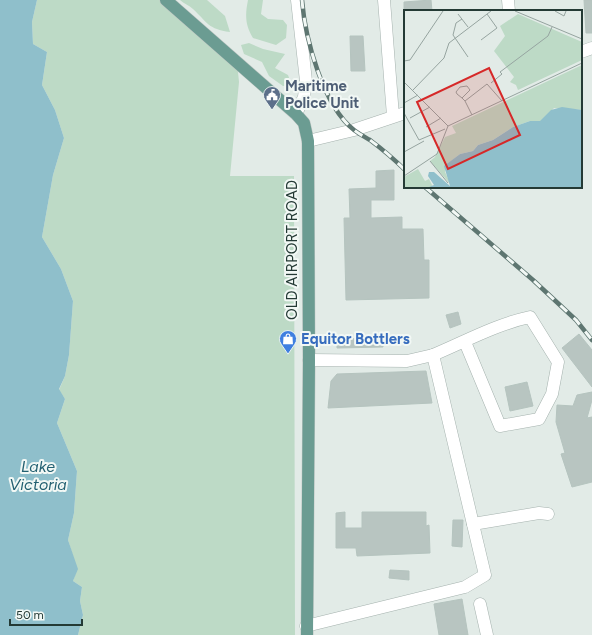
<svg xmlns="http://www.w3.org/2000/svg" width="592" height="635" font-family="Figtree,sans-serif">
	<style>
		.green { fill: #bddac6 }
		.water { fill: #8fbfcb }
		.building { fill: #b8c5c1; stroke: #b5c4bf }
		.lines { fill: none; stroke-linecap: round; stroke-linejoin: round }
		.minor-casing { stroke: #a5b2ae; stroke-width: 13 }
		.major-casing { stroke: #c2c8c6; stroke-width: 13 }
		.minor { stroke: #fff; stroke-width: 12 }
		.major { stroke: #6b9c92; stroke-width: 12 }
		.rail-casing { stroke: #5e7671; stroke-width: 4.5 }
		.rail { stroke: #f2f8f5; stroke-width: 3; stroke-dasharray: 9; stroke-linecap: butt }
		.labels { text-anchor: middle; stroke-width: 4; stroke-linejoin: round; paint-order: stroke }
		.service-label { font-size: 15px; font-weight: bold; fill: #4e5e75; stroke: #f2f8f5; text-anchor: start }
		.street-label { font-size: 15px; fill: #243a35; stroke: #f2f8f5 }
		.shop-label { font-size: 15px; font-weight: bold; fill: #366cbe; stroke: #f2f8f5; text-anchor: start }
		.water-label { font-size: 16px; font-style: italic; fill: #236071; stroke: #f2f8f5 }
		.inset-road { fill: none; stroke: #96a4a0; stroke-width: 1 }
		.view { fill: #d62828; fill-opacity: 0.15; stroke: #d62828; stroke-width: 2 }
		.inset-edge { fill: none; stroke: #243a35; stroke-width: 2 }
	</style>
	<rect width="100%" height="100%" fill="#e2ebe7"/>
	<g class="green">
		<polygon points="37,0 166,0 237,62 239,82 230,176 294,176 295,635 78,635 83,615 80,601 82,587 73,581 77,569 68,540 74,513 77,471 57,423 65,399 59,390 65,376 69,355 73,301 61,269 42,237 53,175 64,138 55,110 42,85 47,52 33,44 32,22"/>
		<path d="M180 0H207L225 16 230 32C208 29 208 23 193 9 189 5 184 4 180 0Z"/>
		<path d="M248 0H263L261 14 268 19 283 20 287 25 286 38 276 45 253 38C245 25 245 15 248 0Z"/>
		<polygon points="249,43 263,49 285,54 275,68 288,75 292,86 283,86 269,76 262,62 244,54 241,45"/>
	</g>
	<polygon class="water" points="0,0 37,0 32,22 33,44 47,52 42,85 55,110 64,138 53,175 42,237 61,269 73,301 69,355 65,376 59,389 65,399 57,423 77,471 74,513 68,540 78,569 73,581 82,587 80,601 83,615 78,635 0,635"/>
	<g class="building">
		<polygon points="431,0 432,11 404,11 404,2"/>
		<polygon points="584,0 592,0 592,33 586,33"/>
		<polygon points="350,36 363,36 365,71 351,71"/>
		<polygon points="394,170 394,200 371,200 371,218 402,217 402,229 423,229 424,260 429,260 429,298 346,300 344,218 350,218 349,189 376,188 376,171"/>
		<polygon points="458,312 461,324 450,328 446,315"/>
		<polygon points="579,334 592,350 592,387 562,348"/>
		<polygon points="383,338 383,347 337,348 337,339"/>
		<polygon points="426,371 432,403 328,408 331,381 337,374"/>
		<polygon points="527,382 533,406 510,411 505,387"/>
		<polygon points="592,392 592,400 587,418 592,417 592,482 572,487 561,454 565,453 556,422 557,405 573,406 577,395"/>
		<polygon points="345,512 345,528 362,528 362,512 426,512 426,526 429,525 430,553 357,556 356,548 336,548 336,513"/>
		<polygon points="453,520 463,520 462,547 452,546"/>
		<polygon points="390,570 409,571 409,580 389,578"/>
		<polygon points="462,599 468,635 439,635 434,604"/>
	</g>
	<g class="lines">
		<defs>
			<g id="minor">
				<polyline points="384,0 393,116"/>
				<polyline points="508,0 509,11"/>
				<polyline points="581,52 592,48"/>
				<polyline points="296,114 304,97 306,81 297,0"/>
				<polyline points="308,141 354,130 405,113"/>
				<polyline points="309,360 407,361 433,355"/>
				<polyline points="473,524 539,513 548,514"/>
				<polyline points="480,604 487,635"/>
				<path d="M306 626 465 587 485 575 433 355C464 342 497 324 530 317L558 362 552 394 539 419 500 426 465 342"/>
			</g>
			<polyline id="major" points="166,0 296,114 304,123 308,141 309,360 307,635"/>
		</defs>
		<use href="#minor" class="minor-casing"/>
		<use href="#major" class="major-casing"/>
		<use href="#minor" class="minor"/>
		<use href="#major" class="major"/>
		<defs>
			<g id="rail">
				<path d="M302 0C305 38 323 106 354 130 359 134 365 137 370 140 382 149 394 159 405 170"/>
				<polyline points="425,187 533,280 576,320 592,340"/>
			</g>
		</defs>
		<use href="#rail" class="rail-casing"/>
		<use href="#rail" class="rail"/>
	</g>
	<defs>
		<symbol id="civic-pin" viewBox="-11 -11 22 30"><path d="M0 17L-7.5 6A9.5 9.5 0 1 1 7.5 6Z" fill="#5c6f8a" stroke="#f2f8f5"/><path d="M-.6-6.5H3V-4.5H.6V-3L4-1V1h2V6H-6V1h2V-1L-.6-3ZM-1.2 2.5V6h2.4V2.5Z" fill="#fff"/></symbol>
		<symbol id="shop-pin" viewBox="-11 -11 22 30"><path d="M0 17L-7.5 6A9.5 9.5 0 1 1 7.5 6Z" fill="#3f7fe0" stroke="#f2f8f5"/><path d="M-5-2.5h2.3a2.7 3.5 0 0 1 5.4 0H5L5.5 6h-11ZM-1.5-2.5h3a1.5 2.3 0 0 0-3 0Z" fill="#fff"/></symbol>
	</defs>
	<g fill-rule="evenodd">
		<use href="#civic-pin" x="262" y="85" width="20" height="27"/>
		<use href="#shop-pin" x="278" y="329" width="20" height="27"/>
	</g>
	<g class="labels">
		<g class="service-label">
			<text x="285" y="91">Maritime<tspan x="285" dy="17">Police Unit</tspan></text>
		</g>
		<g class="street-label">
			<text transform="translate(292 250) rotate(-90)" y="5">OLD AIRPORT ROAD</text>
		</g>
		<g class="shop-label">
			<text x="301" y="344">Equitor Bottlers</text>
		</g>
		<g class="water-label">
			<text x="38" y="472">Lake<tspan x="38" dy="18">Victoria</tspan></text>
		</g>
	</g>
	<g transform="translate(404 10)">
		<rect width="178" height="178" fill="#e2ebe7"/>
		<path d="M114 4 178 32V50L114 80 112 75 106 72 110 67 90 41 101 26 96 16ZM178 55V100L150 98 137 112 126 111 109 117 89 130 74 135 69 141 56 144 42 155 41 162 47 175 26 151 31 147 41 127 52 123 48 116ZM14 159 21 171 25 169 29 177H0V167Z" fill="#bddac6"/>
		<path d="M158 97 178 100V177H25L30 175 24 166 25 162H30L46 176 40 156 56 144 69 141 74 135 89 130 109 117 126 111H136L147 100Z" fill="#8fbfcb"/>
		<path class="inset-road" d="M111 1 178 29M151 1 160 6 162 1M54 4 64 17M58 9 52 13 49 25 64 47M77 30 93 18 83 4M0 51 6 50 39 1M0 72 44 116M87 73 98 64 96 62 144 26 148 17M9 80 40 48 45 33 87 1M58 88 66 80 63 76 56 77 52 82 53 84 58 88 61 91 83 74 98 91M61 91 68 105M0 93 14 85M0 103 15 130 41 119M6 108 26 97M22 117 37 108M0 142 20 131M26 151 44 173M0 166 33 144 44 116 178 53"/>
		<path class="view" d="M85 58 116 125 44 159 13 92Z"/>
		<rect width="178" height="178" class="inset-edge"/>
	</g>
	<path d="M10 619v6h72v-6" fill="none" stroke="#243a35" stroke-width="2"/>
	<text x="16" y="619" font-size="12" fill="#243a35" stroke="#f2f8f5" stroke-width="3" paint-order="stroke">50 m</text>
</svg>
